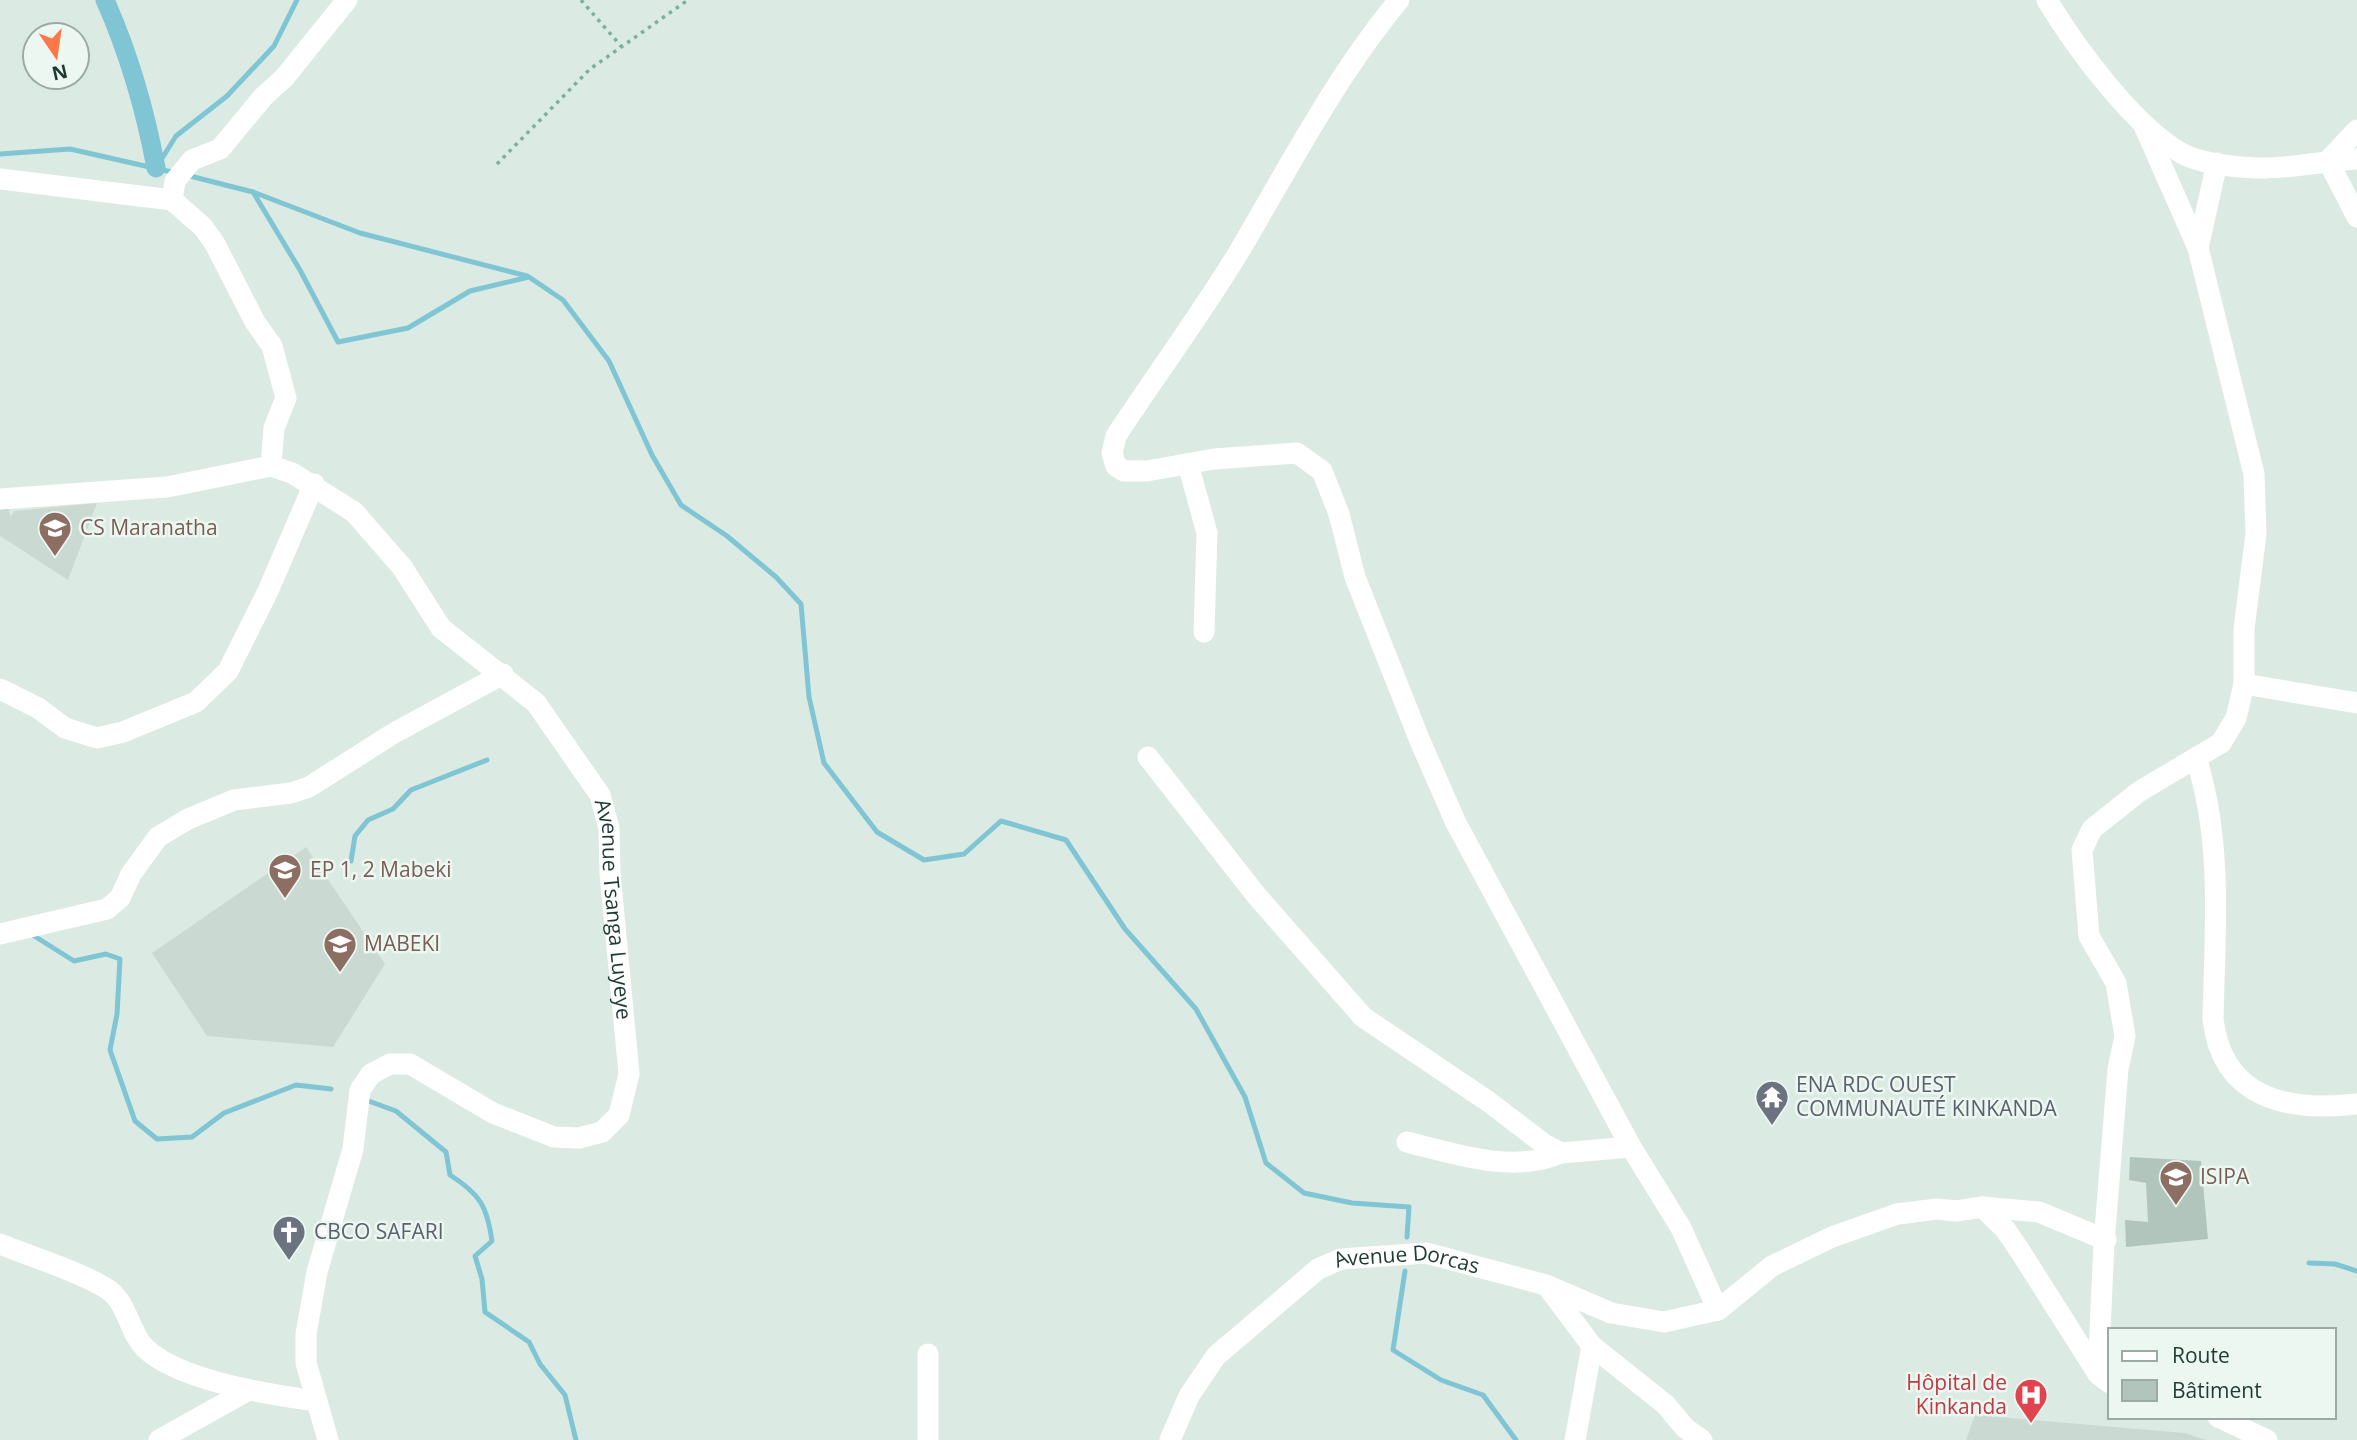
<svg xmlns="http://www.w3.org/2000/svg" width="2357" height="1440" font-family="'Open Sans',sans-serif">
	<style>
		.built { fill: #cadad3 }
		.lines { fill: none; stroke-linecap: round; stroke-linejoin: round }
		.stream { stroke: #7fc5d4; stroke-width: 5 }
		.canal { stroke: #7fc5d4; stroke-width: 19 }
		.building { fill: #b1c5bd }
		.path { stroke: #7ab0a0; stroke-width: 3.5; stroke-dasharray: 3.5 5; stroke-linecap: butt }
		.minor { stroke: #fff; stroke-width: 21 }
		.labels { text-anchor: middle; stroke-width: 5; stroke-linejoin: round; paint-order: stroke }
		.education-label { font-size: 21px; fill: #785e54; stroke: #edf7f2; text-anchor: start }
		.street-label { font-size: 21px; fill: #1d3a33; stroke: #edf7f2 }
		.worship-label { font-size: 21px; fill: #5b616d; stroke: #edf7f2; text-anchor: start }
		.health-label { font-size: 21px; fill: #be3a42; stroke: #edf7f2; text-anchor: end }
	</style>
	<rect width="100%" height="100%" fill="#dceae4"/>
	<g class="built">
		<polygon points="0,499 5,499 11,517 14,511 97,503 68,580 0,536"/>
		<polygon points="306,847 385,964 333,1047 207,1036 152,953"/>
		<polygon points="1975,1415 2185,1433 2206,1440 1966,1440"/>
	</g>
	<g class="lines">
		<g class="stream">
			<polyline points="0,154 70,149 176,173"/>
			<polyline points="156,168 176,136 227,96 274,46 297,0"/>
			<polyline points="186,175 253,192 300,270 338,342 408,328 470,291 529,277 563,300 609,361 652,455 681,505 727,536 776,577 801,604 809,697 824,763 877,832 924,860 964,854 1001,821 1066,840 1125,929 1196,1009 1245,1097 1266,1163 1304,1193 1352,1203 1409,1207 1407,1237"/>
			<polyline points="253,192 360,233 527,276"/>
			<polyline points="351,861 355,836 368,820 393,809 411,790 487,760"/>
			<polyline points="31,934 74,961 106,954 120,959 117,1014 110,1050 135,1121 157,1139 192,1137 224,1113 296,1085 331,1089"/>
			<path d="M363 1099 396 1111 446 1152 450 1175C480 1194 487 1206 492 1241L475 1256 482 1279 485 1312 529 1342 540 1364 565 1395 576 1440"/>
			<polyline points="2309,1263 2335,1264 2357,1271"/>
			<polyline points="1405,1271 1393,1350 1441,1380 1483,1395 1516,1440"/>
		</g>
		<path class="canal" d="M105 0C129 54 145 109 156 168"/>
	</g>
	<polygon class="building" points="2130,1157 2201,1161 2208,1239 2126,1247 2125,1220 2148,1222 2146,1183 2129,1180"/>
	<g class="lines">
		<g class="path">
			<polyline points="581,0 621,46"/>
			<polyline points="497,164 590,69 688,0"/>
		</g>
		<g class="minor">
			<path d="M1399 0C1335 77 1288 169 1237 255 1199 317 1156 375 1116 436L1112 453 1116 466 1124 471H1147L1214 459 1297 453 1322 471 1339 514 1355 577 1420 741 1456 823 1631 1147 1681 1228 1718 1310"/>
			<path d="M2047 0C2076 48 2134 127 2183 154 2203 164 2234 167 2256 168 2289 169 2324 161 2357 159"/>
			<polyline points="2357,130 2328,161 2357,217"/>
			<polyline points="0,179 172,200"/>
			<polyline points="2198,248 2217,163"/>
			<polyline points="1188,464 1207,533 1204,632"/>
			<polyline points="271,466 274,428 286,398 272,346 255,322 215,244 203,227 172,200 175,181 192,160 220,149 264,96 284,78 347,0"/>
			<path id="s1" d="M0 499 167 487 271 466 292 473 354 512 402 567 441 628 536 703 600 795 609 828 610 873 629 1074 619 1115 602 1132 579 1138 554 1137 493 1113 410 1064H390L371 1074 360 1090 353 1149 317 1272 306 1334V1363L328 1440"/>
			<polyline points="2244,684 2357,703"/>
			<polyline points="0,689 38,708 65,728 97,738 123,732 196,702 228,671 268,591 314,484"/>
			<polyline points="1148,757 1256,895 1363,1017 1489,1102 1544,1144 1561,1153 1631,1147"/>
			<path d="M2196 758C2223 842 2215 931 2213 1019 2222 1099 2288 1112 2357 1104"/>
			<polyline points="0,934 107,909 120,898 131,874 158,837 188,819 234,800 291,793 309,787 394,733 503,674"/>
			<path d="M1407 1142C1455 1154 1513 1174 1561 1153"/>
			<polyline points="1982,1207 2039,1212 2106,1240"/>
			<path d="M0 1244C34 1258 73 1269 104 1287 129 1301 127 1330 145 1348 179 1381 271 1395 317 1401"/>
			<polyline points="1547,1286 1592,1346 1666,1405 1685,1428 1702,1440"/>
			<polyline points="2098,1374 2104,1243 2118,1069 2125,1036 2116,983 2089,936 2082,850 2092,829 2140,791 2221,743 2236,718 2244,684 2244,629 2256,534 2254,474 2198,248 2145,128"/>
			<polyline points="2218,1417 2267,1440"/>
			<polyline points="159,1440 247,1391"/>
			<polyline points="928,1440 928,1354"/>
			<path id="s2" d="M1170 1440 1189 1396 1216 1356 1318 1269 1341 1259 1426 1253 1546 1285 1611 1313 1664 1322 1718 1310 1772 1266 1832 1237 1897 1214 1937 1209 1956 1211 1982 1207 2005 1229 2020 1251 2098 1374 2110 1383"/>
			<polyline points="1575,1440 1592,1346"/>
		</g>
	</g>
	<defs>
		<symbol id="school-pin" viewBox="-11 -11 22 30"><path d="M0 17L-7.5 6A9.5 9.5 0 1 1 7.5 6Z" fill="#8d6e63" stroke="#edf7f2"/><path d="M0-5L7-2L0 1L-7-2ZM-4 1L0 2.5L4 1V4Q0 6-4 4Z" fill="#fff"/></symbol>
		<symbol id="temple-pin" viewBox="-11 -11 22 30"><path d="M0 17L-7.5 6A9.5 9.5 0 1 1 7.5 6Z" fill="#6b7280" stroke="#edf7f2"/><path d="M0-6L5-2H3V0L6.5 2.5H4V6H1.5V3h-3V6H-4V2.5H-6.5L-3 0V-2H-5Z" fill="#fff"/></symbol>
		<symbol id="university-pin" viewBox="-11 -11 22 30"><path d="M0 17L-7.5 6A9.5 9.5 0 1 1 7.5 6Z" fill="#8d6e63" stroke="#edf7f2"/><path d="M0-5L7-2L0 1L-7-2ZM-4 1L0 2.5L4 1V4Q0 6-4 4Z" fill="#fff"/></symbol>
		<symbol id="church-pin" viewBox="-11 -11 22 30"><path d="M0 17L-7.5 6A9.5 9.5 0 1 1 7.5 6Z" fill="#6b7280" stroke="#edf7f2"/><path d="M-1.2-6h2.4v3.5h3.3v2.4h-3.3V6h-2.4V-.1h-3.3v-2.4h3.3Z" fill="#fff"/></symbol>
		<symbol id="hospital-pin" viewBox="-11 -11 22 30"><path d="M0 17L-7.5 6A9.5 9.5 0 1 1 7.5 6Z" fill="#e0444e" stroke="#edf7f2"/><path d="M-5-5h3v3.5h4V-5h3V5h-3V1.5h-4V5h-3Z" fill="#fff"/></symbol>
	</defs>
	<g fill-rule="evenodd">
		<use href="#school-pin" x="36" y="509" width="38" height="52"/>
		<use href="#school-pin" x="266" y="851" width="38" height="52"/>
		<use href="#school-pin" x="321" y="925" width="38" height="52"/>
		<use href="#temple-pin" x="1753" y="1078" width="38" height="52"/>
		<use href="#university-pin" x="2157" y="1158" width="38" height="52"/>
		<use href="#church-pin" x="270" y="1213" width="38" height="52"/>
		<use href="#hospital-pin" x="2012" y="1376" width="38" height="52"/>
	</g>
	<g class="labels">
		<g class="education-label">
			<text x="80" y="535">CS Maranatha</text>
			<text x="310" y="877">EP 1, 2 Mabeki</text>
			<text x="364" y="951">MABEKI</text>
			<text x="2200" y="1184">ISIPA</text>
		</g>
		<g class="street-label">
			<text dy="7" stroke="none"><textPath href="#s1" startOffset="863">Avenue Tsanga Luyeye</textPath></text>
			<text dy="7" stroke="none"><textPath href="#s2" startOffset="322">Avenue Dorcas</textPath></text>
		</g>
		<g class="worship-label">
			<text x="1796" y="1092">ENA RDC OUEST<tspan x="1796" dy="24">COMMUNAUTÉ KINKANDA</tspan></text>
			<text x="314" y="1239">CBCO SAFARI</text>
		</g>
		<g class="health-label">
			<text x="2007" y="1390">Hôpital de<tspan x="2007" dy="24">Kinkanda</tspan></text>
		</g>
	</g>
	<rect x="2108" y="1328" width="228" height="91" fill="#edf7f2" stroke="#9aaba6" stroke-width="2"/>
	<rect x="2122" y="1351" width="35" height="10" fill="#ffffff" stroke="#9aaba6" stroke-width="2"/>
	<text x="2172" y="1363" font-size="21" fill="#1d3a33">Route</text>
	<rect x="2122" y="1380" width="35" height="21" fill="#b1c5bd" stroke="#9aaba6" stroke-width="2"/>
	<text x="2172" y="1398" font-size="21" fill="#1d3a33">Bâtiment</text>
	<g transform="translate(56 56) rotate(167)"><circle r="33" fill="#edf7f2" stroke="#9aaba6" stroke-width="2"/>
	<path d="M0-5L12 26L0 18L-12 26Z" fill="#fc7848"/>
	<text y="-10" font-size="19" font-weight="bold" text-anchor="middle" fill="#1d3a33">N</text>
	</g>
</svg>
